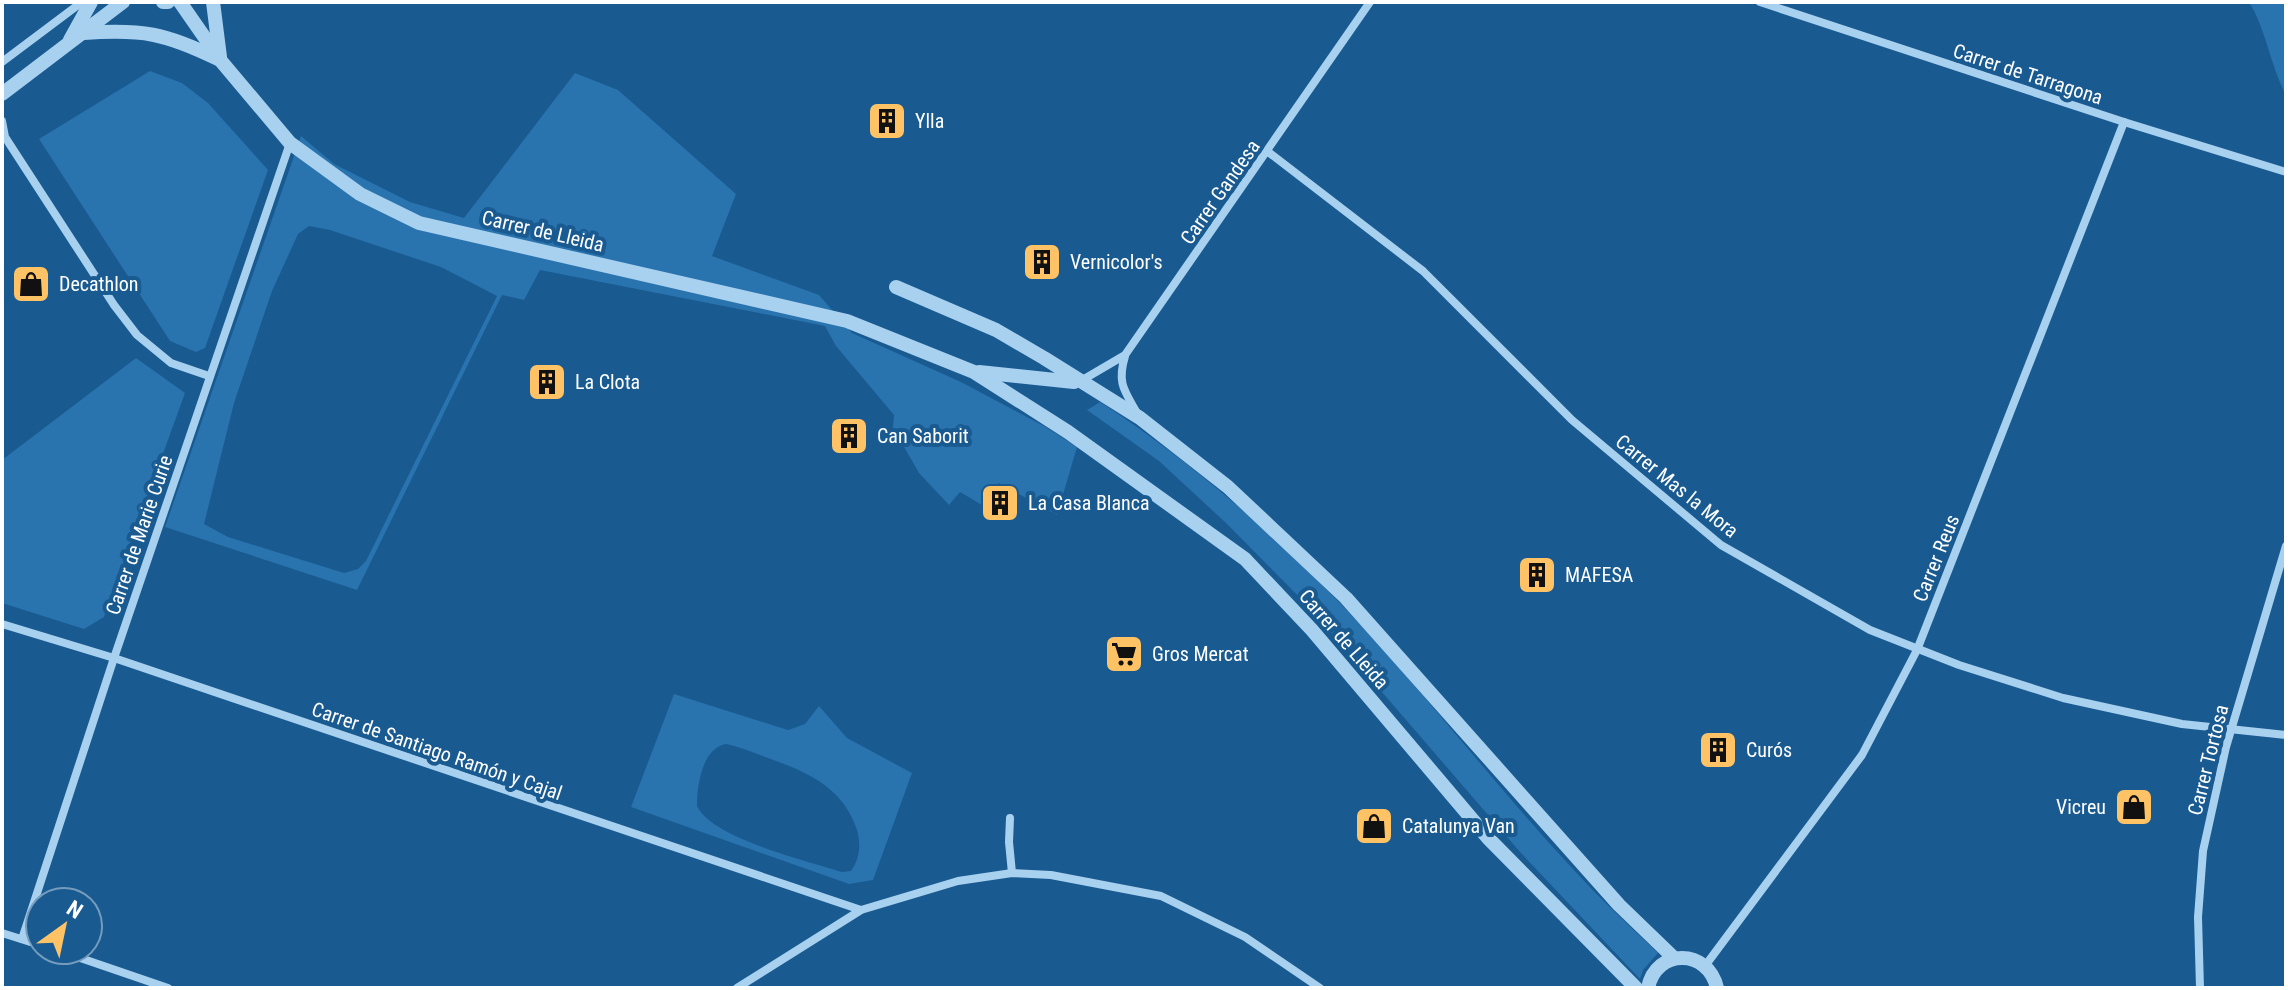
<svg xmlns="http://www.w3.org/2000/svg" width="2288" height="990" font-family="'Roboto Condensed',sans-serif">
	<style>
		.green { fill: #2973ae; fill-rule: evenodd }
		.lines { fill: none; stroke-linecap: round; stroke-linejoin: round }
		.minor { stroke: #a8d0ef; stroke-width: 8 }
		.tertiary { stroke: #a8d0ef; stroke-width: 14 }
		.labels { text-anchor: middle; stroke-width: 8; stroke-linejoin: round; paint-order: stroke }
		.street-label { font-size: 20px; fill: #fff; stroke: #195a91 }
		.poi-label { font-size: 20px; fill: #fff; stroke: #195a91; text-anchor: start }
	</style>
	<rect width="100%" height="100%" fill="#195a91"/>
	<g class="green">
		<path d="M2249 2H2286V95C2270 65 2266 29 2249 2Z"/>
		<polygon points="150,71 182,83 208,103 268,170 205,348 196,352 170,341 39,139"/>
		<path d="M575 73 618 90 736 194 712 256 819 295 852 333 961 382 1044 426 1077 447 1057 515 999 483 982 505 960 492 949 505 919 473 903 445 892 437 894 415 836 346 825 326 540 270 524 300 502 295 357 590 165 527 301 136 334 164 410 202 464 218ZM309 226 330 230 441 267 497 296 366 561 358 569 344 573 228 537 204 524 234 403 272 291 298 234Z"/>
		<polygon points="136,358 185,393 104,617 84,629 2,603 2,460"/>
		<path d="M1100 402C1200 467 1289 547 1370 635 1439 711 1502 793 1572 868 1599 898 1629 925 1658 953L1643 970 1640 979 1520 852 1306 604 1226 523 1159 461 1087 410Z"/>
		<path d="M674 694 788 730 805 724 819 706 847 738 912 773 873 880 849 884 631 807ZM726 744C741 747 754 753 768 758 807 772 843 787 857 830 861 844 860 859 851 871L842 872C806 860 713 839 697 806 697 786 702 748 726 744Z"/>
	</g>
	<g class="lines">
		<g class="minor">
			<polyline points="1760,2 2124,122 2286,172"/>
			<polyline points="2,62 82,2"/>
			<polyline points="2,121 5,137 114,305 137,335 171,363 209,376"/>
			<polyline points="1267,151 1423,271 1572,420 1721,545 1870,630 1959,665 2063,698 2182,724 2286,735"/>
			<path d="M1125 356C1117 383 1124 390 1137 413"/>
			<polyline points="1079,382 1125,355 1370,2"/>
			<polyline points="2,624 114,658 861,910"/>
			<polyline points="1010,818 1009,842 1012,873"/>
			<polyline points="2,933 40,945"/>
			<polyline points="22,939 114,658 290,143"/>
			<polyline points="57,950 168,988"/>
			<polyline points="1705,966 1862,755 1917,650 2124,122"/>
			<polyline points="737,988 861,910 958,881 1012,873 1051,875 1161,896 1245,937 1320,988"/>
			<polyline points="2200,988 2198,917 2203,851 2226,747 2286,546"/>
		</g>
		<g class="tertiary">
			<polyline points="163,2 168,2"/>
			<polyline points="180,2 221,61 290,143 360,194 419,223 847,321 974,372 1068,432 1245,559 1312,630 1488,838 1636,988"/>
			<polyline points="213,2 220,57"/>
			<path d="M84 33C142 29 165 33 218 59"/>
			<polyline points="70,40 91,2"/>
			<polyline points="2,94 123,2"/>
			<polyline points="896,287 996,330 1044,358 1140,418 1228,487 1346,598 1619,905 1674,958"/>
			<polyline points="979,372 1074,382"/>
			<path d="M1648 988C1656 948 1708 948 1717 988"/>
		</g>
	</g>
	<defs>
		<symbol id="building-square" viewBox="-11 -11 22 22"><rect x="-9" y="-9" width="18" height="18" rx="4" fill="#ffc366" stroke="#195a91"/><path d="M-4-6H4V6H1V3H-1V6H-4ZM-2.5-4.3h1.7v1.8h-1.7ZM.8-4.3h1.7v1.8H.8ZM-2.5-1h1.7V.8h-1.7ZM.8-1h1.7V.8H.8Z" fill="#111"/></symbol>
		<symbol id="shop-square" viewBox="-11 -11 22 22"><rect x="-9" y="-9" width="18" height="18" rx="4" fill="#ffc366" stroke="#195a91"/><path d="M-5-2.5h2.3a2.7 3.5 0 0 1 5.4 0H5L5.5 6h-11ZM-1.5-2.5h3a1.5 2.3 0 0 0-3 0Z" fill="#111"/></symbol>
		<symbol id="supermarket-square" viewBox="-11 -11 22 22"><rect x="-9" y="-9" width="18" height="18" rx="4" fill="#ffc366" stroke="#195a91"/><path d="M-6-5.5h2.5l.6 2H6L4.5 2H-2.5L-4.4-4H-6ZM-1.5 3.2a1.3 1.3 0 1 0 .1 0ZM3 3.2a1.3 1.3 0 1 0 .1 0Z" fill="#111"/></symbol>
	</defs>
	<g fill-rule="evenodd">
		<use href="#building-square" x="865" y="99" width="44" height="44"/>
		<use href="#building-square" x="1020" y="240" width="44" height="44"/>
		<use href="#shop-square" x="9" y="262" width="44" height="44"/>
		<use href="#building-square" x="525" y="360" width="44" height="44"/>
		<use href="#building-square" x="827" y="414" width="44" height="44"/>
		<use href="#building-square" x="978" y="481" width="44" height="44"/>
		<use href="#building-square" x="1515" y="553" width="44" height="44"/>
		<use href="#supermarket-square" x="1102" y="632" width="44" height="44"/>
		<use href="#building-square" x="1696" y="728" width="44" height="44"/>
		<use href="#shop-square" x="2112" y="785" width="44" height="44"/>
		<use href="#shop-square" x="1352" y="804" width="44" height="44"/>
	</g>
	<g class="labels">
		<g class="street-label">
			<text transform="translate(2028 74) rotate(18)" y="7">Carrer de Tarragona</text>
			<text transform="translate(1220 192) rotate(-55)" y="7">Carrer Gandesa</text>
			<text transform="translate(543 231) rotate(13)" y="7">Carrer de Lleida</text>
			<text transform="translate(1677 486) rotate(39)" y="7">Carrer Mas la Mora</text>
			<text transform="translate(139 535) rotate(-71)" y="7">Carrer de Marie Curie</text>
			<text transform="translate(1936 558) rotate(-68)" y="7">Carrer Reus</text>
			<text transform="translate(1344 639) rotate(49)" y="7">Carrer de Lleida</text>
			<text transform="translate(437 751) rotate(19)" y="7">Carrer de Santiago Ramón y Cajal</text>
			<text transform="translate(2208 760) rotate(-76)" y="7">Carrer Tortosa</text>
		</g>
		<g class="poi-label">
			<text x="915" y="128">Ylla</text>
			<text x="1070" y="269">Vernicolor's</text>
			<text x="59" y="291">Decathlon</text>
			<text x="575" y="389">La Clota</text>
			<text x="877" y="443">Can Saborit</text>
			<text x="1028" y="510">La Casa Blanca</text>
			<text x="1565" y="582">MAFESA</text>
			<text x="1152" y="661">Gros Mercat</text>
			<text x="1746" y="757">Curós</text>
			<text x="2106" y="814" text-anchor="end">Vicreu</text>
			<text x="1402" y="833">Catalunya Van</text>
		</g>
	</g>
	<rect width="2288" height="990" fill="none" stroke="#ffffff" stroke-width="8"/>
	<g transform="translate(64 926) rotate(33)"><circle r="38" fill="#195a91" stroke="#759cbd" stroke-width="2"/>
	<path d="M0-6L14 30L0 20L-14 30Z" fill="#ffc366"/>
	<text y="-12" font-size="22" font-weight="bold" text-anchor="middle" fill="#ffffff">N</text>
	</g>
</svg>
